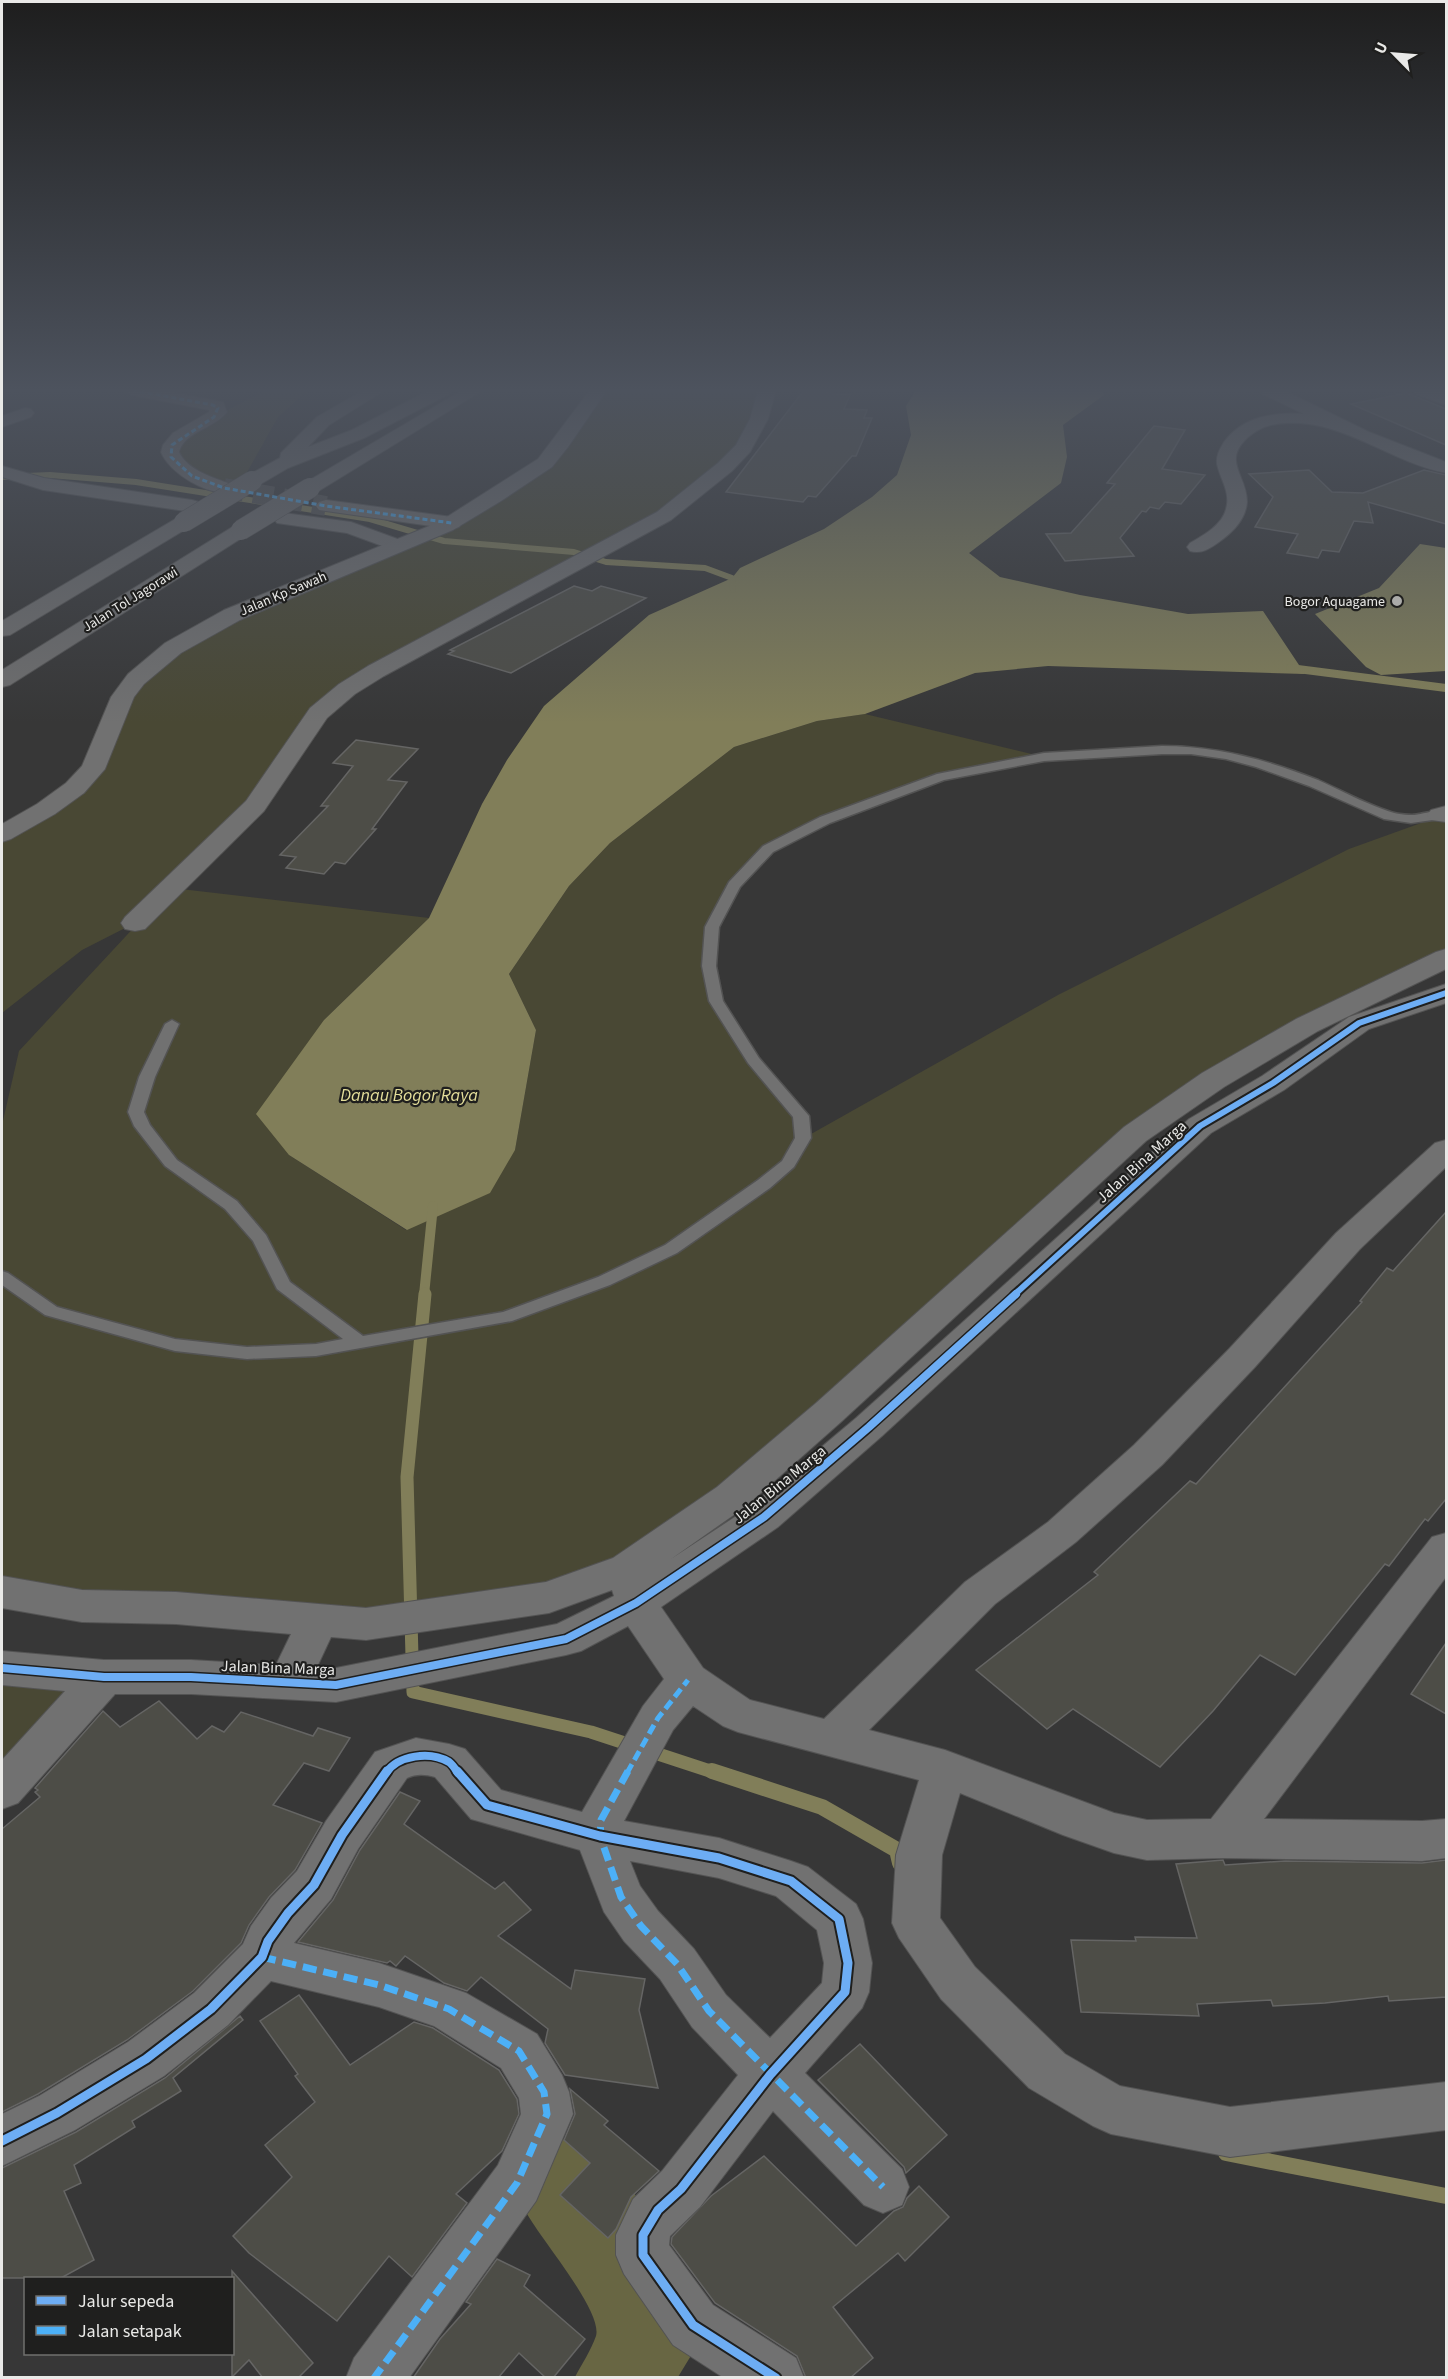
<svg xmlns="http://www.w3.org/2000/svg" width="1448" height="2379" font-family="'Source Sans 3',sans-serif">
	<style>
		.green { fill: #494834 }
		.forest { fill: #686643 }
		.water { fill: #817e59 }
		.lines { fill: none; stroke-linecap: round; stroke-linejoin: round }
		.stream-far4 { stroke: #817e59; stroke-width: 6 }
		.stream-far3 { stroke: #817e59; stroke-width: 8 }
		.stream-far2 { stroke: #817e59; stroke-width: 10 }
		.stream-far1 { stroke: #817e59; stroke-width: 13 }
		.stream { stroke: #817e59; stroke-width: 16 }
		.building { fill: #4d4d47; stroke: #656564; stroke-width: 1.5 }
		.minor-tunnel { stroke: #525251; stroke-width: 20; stroke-dasharray: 20 10; stroke-linecap: butt }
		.service-casing { stroke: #535353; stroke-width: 3 }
		.minor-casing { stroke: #535353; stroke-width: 2 }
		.tertiary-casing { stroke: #535353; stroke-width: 2 }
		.motorway-casing { stroke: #535353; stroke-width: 2 }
		.service { fill: #717171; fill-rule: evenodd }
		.minor { fill: #717171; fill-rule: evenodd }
		.tertiary { fill: #717171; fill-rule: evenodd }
		.motorway { fill: #6e6e6e; fill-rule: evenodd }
		.motorway-bridge-casing { stroke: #535353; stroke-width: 21; stroke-linecap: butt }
		.motorway-bridge { stroke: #6e6e6e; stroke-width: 20 }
		.quiet-far2 { stroke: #4cb0f7; stroke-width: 3; stroke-dasharray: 5 3; stroke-linecap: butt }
		.quiet-far1 { stroke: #4cb0f7; stroke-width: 5; stroke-dasharray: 10 5; stroke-linecap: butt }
		.quiet { stroke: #4cb0f7; stroke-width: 7; stroke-dasharray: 14 7; stroke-linecap: butt }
		.cycleway-far2-casing { stroke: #1f1f1e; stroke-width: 10 }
		.cycleway-far1-casing { stroke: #1f1f1e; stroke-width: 11 }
		.cycleway-casing { stroke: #1f1f1e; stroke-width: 13 }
		.cycleway-far2 { stroke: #6dadf4; stroke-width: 6 }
		.cycleway-far1 { stroke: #6dadf4; stroke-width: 8 }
		.cycleway { stroke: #6dadf4; stroke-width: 9 }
		.poi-dot { fill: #ababa9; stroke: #1f1f1e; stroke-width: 2 }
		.labels { text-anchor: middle; stroke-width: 4.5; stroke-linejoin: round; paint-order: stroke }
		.far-street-label { font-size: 14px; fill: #e9e9e7; stroke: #1f1f1e }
		.far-poi-label { font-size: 14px; fill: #e9e9e7; stroke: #1f1f1e; text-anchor: end }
		.street-label { font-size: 16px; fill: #e9e9e7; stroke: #1f1f1e }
		.water-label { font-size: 18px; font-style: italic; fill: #e4de9a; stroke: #1f1f1e }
	</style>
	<rect width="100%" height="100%" fill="#373737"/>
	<g class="green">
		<polygon points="266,390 308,390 278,417 237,490 192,476 172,445 214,417"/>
		<polygon points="599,390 767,390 759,419 693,494 347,689 255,806 172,888 429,918 324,1020 289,1155 406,1230 515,1150 536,1030 509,974 569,886 610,843 734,747 817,721 865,714 1044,757 941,777 887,795 768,849 734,885 712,927 716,1001 801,1116 804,1138 1058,995 1349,849 1446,814 1446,959 1409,975 1213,1080 627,1569 366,1624 82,1606 2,1592 2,1125 19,1051 153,907 135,923 82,950 2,1013 2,834 46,809 75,788 123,697 173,648 446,526 545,463"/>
		<polygon points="2,1668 104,1677 2,1791"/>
	</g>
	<path class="forest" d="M562 2139 581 2143 632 2189 641 2205 692 2354 678 2377H575C582 2364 591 2350 596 2336 603 2311 539 2237 526 2212Z"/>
	<g class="water">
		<polygon points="916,390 1102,390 1104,395 1063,425 1067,457 1061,483 969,553 1000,577 1080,595 1188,614 1263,611 1305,674 1048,666 975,673 865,714 817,721 734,747 610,843 569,886 509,974 536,1030 515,1150 490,1193 407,1230 289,1155 256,1114 324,1020 429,918 482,804 507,760 544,706 649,615 732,578 740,568 824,529 872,497 897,475 911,435 906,406"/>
		<polygon points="1420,544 1446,548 1446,671 1381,675 1366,667 1315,614 1379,588"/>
	</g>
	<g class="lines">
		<polyline class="stream-far4" points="2,477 50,475 136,482 370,519 444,541 574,552 606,562 705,568 732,578 733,590"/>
		<polyline class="stream-far3" points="1290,668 1446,688"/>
		<polyline class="stream-far2" points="424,1295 433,1206"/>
		<polyline class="stream-far1" points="425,1294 407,1477 413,1692 591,1732 716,1773"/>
		<g class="stream">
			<polyline points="712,1771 822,1807 897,1850 900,1863"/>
			<polyline points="1226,2153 1446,2196"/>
		</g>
	</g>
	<g class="building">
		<polygon points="804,390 828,390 827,393 850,395 844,409 867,410 864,418 872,418 856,456 852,456 816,497 808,496 803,502 726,492"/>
		<polygon points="1407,393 1446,409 1446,445 1351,404"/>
		<polygon points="1154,426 1185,430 1162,469 1205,475 1181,504 1165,502 1159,509 1150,507 1146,512 1142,511 1120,538 1134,556 1065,561 1046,534 1071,533 1115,484 1107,483"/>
		<polygon points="1309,470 1332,492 1363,493 1424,470 1446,475 1446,524 1368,502 1373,523 1354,521 1339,552 1322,550 1318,558 1287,553 1298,534 1255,527 1273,497 1249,474"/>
		<polygon points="574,586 592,591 601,586 646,598 511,673 448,654 454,651 450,650"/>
		<polygon points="356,740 418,749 388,780 407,782 372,829 376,829 345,864 335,862 324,874 286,868 296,857 280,855 328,806 321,806 353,766 333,763"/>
		<polygon points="1446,1212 1446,1499 1428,1521 1425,1519 1389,1566 1385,1564 1295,1675 1260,1655 1213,1711 1160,1767 1073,1709 1047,1729 976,1670 1098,1575 1094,1572 1190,1481 1196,1484 1362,1302 1360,1301 1387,1268 1393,1271"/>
		<polygon points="1446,1643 1446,1714 1411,1694"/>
		<polygon points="159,1701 197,1739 212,1726 224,1732 241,1712 313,1736 318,1728 350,1738 329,1771 304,1763 273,1805 322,1823 295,1870 269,1897 249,1925 241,1943 193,1991 127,2040 38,2094 2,2112 2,1829 40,1797 35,1792 38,1790 35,1788 103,1711 120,1727"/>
		<polygon points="400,1792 420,1801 404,1824 495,1889 504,1882 531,1910 498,1936 571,1989 575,1970 645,1979 639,2010 658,2088 565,2075 545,2043 548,2029 481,1977 467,1991 444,1983 405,1956 396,1966 390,1961 387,1963 298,1942 333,1900 360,1850"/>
		<polygon points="1223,1860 1225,1865 1285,1861 1422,1863 1446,1860 1446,1997 1389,2001 1388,1996 1325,2003 1273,2006 1271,2000 1197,2004 1199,2016 1081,2012 1071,1940 1136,1941 1135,1937 1197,1938 1176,1864"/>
		<polygon points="299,1995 350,2065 414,2022 433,2028 499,2070 517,2099 519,2114 502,2151 456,2194 467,2203 412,2277 389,2256 337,2321 249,2253 233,2236 292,2177 265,2145 315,2102 295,2076 298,2074 260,2021"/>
		<polygon points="240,2016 243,2020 173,2078 181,2091 132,2121 135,2127 74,2165 81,2183 64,2191 94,2260 61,2278 2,2278 2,2168 76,2132 165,2078"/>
		<polygon points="860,2044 947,2135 906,2173 904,2167 818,2080"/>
		<polygon points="570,2089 608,2121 604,2125 659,2171 631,2197 616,2229 608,2238 560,2195 590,2163 564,2140 575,2114"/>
		<polygon points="764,2156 856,2246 894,2211 903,2207 907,2198 919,2186 949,2217 905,2261 898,2253 833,2307 873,2358 850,2378 806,2378 797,2356 715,2303 671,2244 672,2237 711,2196"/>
		<polygon points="497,2259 530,2275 524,2286 585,2339 553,2378 546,2378 519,2353 498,2378 413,2378 440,2339 471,2304 466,2302"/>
		<polygon points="232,2271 313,2363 298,2378 263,2378 249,2360 232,2377"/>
	</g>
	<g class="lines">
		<polyline class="minor-tunnel" points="224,488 326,506"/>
		<defs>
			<path id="service" d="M1162 746C1217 746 1267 760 1318 780 1340 790 1362 802 1385 810 1392 813 1403 815 1412 815 1422 815 1438 807 1446 815L1440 819 1411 823 1384 819 1309 786 1256 767 1226 759 1191 754H1162L1044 761 944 780 830 823 773 852 740 887 719 927 716 966 723 1001 759 1058 809 1116 811 1138 794 1167 770 1188 677 1253 610 1285 512 1321 316 1356 247 1359 175 1351 45 1315 2 1285V1271L8 1273 57 1307 175 1339 247 1347 316 1344 343 1339 277 1289 253 1241 225 1209 165 1166 134 1126 128 1112 139 1077 165 1024 172 1020 179 1024 155 1077 144 1112 150 1125 177 1160 237 1201 266 1235 290 1282 363 1336 503 1312 598 1277 665 1245 758 1180 782 1161 795 1138 793 1117 748 1063 709 1001 702 966 705 927 729 882 763 846 820 817 937 774 1044 753Z"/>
			<g id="minor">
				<path d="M124 390H160L223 402 227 412C215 428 184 432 179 452 187 470 214 478 231 484L234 488 231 492C209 497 169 473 161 452L163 445 173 433 209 412V410L132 395Z"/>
				<polygon points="758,390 776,390 768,419 750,452 732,471 671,520 384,676 355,694 327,718 264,811 145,929 135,931 125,929 121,923 125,917 246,801 310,708 339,684 368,666 657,512 718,463 736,445 750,419"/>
				<path d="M1261 390H1283L1369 432 1446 462V473C1387 462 1335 412 1271 425 1262 427 1254 432 1247 438 1222 462 1247 475 1247 502 1246 519 1232 533 1219 542 1209 549 1202 554 1190 551L1187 547 1190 543C1204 535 1222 525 1226 509 1231 492 1220 479 1217 464 1216 455 1220 449 1224 442 1243 416 1274 412 1304 414L1263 394Z"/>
				<polygon points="1413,390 1437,390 1446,394 1446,405 1415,394"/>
				<polygon points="25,408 31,409 34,413 31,417 2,427 2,416"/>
				<polygon points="2,466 44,478 192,500 199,502 202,506 199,510 192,512 43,490 2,477"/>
				<polygon points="326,500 452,517 459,519 462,523 459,527 452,529 319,510 316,506 319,502"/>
				<polygon points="284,513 351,522 403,541 406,545 403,549 396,551 347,533 277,523 274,519 277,515"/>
				<polygon points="1446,806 1446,822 1431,820 1427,815 1431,810"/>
				<path d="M1446 949V969L1318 1031 1224 1087 1146 1141 842 1421 745 1507 671 1559 750 1507 856 1418 1189 1119 1262 1076 1349 1017 1446 984V1003L1369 1029 1284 1090 1211 1133 882 1436 778 1527 661 1607 703 1668 750 1700 824 1719 965 1582 1048 1522 1134 1445 1229 1349 1336 1233 1435 1143 1446 1140V1167L1360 1249 1255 1367 1162 1465 1076 1542 995 1604 869 1730 945 1750 1114 1813 1147 1820 1211 1819 1432 1537 1446 1533V1577L1264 1819 1422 1821 1446 1819V1858L1422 1861 1223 1858 1147 1860 1114 1853 1063 1835 960 1793 942 1855 940 1918 975 1967 1065 2054 1120 2086 1230 2107 1446 2082V2130L1230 2157 1111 2134 1093 2126 1029 2088 941 1999 899 1938 892 1923 896 1855 919 1780 738 1732 723 1726 693 1706 673 1730 624 1821 719 1838 791 1861 808 1867 856 1904 863 1919 872 1963 869 1992 862 2008 805 2073 902 2169 909 2187 902 2205 883 2213 864 2205 773 2111 700 2207 670 2236 669 2245 713 2305 796 2358 804 2378H724L673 2345 624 2274 616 2255V2235L633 2199 662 2171 738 2075 692 2027 660 1979 624 1941 604 1912 580 1850 471 1819 435 1777C424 1774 416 1774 407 1778L358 1849 331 1899 294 1943 379 1963 466 1993 537 2034 562 2075 569 2092 573 2114 536 2201 409 2378H346L354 2358 498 2165 521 2114 519 2098 501 2068 434 2026 379 2007 271 1981 228 2025 164 2076 75 2130 2 2166V2114L39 2096 128 2042 194 1993 243 1944 251 1926 271 1898 297 1871 326 1821 375 1752 416 1738 449 1744 465 1749 501 1790 582 1812 643 1706 664 1679 628 1626 581 1651 566 1655 336 1702 191 1694H115L18 1803 2 1809V1760L65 1691 2 1685V1651L104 1660H191L276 1665 291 1634 176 1624 82 1622 2 1608V1576L82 1590 176 1592 366 1608 546 1582 613 1558 717 1487 816 1403 1124 1127 1202 1073 1296 1019 1436 952ZM612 1590 614 1596 557 1624 336 1668 317 1667 331 1637 366 1640 549 1613ZM630 1861 719 1878 776 1896 817 1930 824 1963 822 1983 770 2038 726 1995 694 1949 658 1911 640 1886Z"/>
			</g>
			<polygon id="tertiary" points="590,390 607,390 568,447 552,467 501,501 453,530 240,620 181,653 144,684 134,697 105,769 84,793 55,814 11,839 2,842 2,824 37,804 66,783 82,766 111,697 128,674 165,643 224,610 439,522 538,459"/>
			<g id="motorway">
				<polygon points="364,390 385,390 329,425 308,447 352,430 430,390 451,390 449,394 364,438 288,468 259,485 245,485 243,481 245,477 280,458 281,453 317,417"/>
				<polygon points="463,390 483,390 317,492 303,492 300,488 303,484"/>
				<polygon points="184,516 191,518 194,522 191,526 10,635 2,636 2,621 177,518"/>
				<polygon points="241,524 248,526 251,530 248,534 10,685 2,687 2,670 234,526"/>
			</g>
		</defs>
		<use href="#service" class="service-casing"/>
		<use href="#minor" class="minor-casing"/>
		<use href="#tertiary" class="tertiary-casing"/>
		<use href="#motorway" class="motorway-casing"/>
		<use href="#service" class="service"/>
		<use href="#minor" class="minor"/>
		<use href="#tertiary" class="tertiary"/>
		<use href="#motorway" class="motorway"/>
		<defs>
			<g id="motorway-bridge">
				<polyline points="184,522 252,481"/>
				<polyline points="241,530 310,488"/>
			</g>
		</defs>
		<use href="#motorway-bridge" class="motorway-bridge-casing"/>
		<use href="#motorway-bridge" class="motorway-bridge"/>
		<polyline class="quiet-far2" points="132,390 213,405 218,408 214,417 172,445 171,457 192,476 224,488 326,506 452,523"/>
		<polyline class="quiet-far1" points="627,1773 658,1718 688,1680"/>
		<g class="quiet">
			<polyline points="628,1771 601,1820 600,1836 621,1897 641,1926 677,1964 709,2011 883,2187"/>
			<polyline points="262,1957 379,1985 449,2009 519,2051 544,2092 547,2114 517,2183 374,2378"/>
		</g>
		<defs>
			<polyline id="cycleway-far2" points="1014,1295 1200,1126 1273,1083 1359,1023 1446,993"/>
			<g id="cycleway-far1">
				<polyline points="2,1668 104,1677 191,1677 336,1685 566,1639 636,1603 764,1517 869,1427 1016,1294"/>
				<path d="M386 1773C398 1755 430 1751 449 1762 452 1764 456 1770 458 1773"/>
			</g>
			<g id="cycleway">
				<polyline points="457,1771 487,1805 600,1836 719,1858 791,1881 839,1919 848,1963 845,1992 770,2075 681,2189 658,2210 643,2235 643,2255 693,2325 776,2378"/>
				<polyline points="2,2141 57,2113 146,2059 211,2009 262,1957 268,1941 288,1913 314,1885 342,1835 387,1771"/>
			</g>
		</defs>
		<use href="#cycleway-far2" class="cycleway-far2-casing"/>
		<use href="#cycleway-far1" class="cycleway-far1-casing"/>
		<use href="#cycleway" class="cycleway-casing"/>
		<use href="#cycleway-far2" class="cycleway-far2"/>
		<use href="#cycleway-far1" class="cycleway-far1"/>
		<use href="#cycleway" class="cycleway"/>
	</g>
	<linearGradient id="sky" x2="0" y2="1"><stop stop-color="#1e1e1e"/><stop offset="0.54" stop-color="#4d535e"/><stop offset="1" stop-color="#4d535e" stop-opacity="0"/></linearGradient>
	<rect width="1448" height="723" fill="url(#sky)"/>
	<circle class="poi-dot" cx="1397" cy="601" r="6"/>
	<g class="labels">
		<g class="far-street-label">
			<text transform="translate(283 593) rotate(-23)" y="5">Jalan Kp Sawah</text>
			<text transform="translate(130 599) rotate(-32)" y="5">Jalan Tol Jagorawi</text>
		</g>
		<g class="far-poi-label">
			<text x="1385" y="606">Bogor Aquagame</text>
		</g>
		<g class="street-label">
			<text transform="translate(1141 1161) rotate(-42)" y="6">Jalan Bina Marga</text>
			<text transform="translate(779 1484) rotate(-39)" y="6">Jalan Bina Marga</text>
			<text transform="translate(278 1667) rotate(2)" y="6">Jalan Bina Marga</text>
		</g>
		<g class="water-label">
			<text x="409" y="1101">Danau Bogor Raya</text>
		</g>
	</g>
	<rect width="1448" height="2379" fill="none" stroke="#e9e9e7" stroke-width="6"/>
	<rect x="24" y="2277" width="210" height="78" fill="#1f1f1e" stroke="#70706e" stroke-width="1.5"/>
	<rect x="36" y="2296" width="30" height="9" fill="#6dadf4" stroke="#70706e" stroke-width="1.5"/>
	<text x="78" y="2307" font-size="18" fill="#e9e9e7">Jalur sepeda</text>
	<rect x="36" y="2326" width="30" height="9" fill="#4cb0f7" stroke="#70706e" stroke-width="1.5"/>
	<text x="78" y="2337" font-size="18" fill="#e9e9e7">Jalan setapak</text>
	<g transform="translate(1394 54) rotate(295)" stroke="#1f1f1e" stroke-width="4.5" paint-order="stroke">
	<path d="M0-4.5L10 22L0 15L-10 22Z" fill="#e9e9e7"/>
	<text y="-9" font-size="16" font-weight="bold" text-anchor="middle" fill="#e9e9e7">U</text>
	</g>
</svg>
